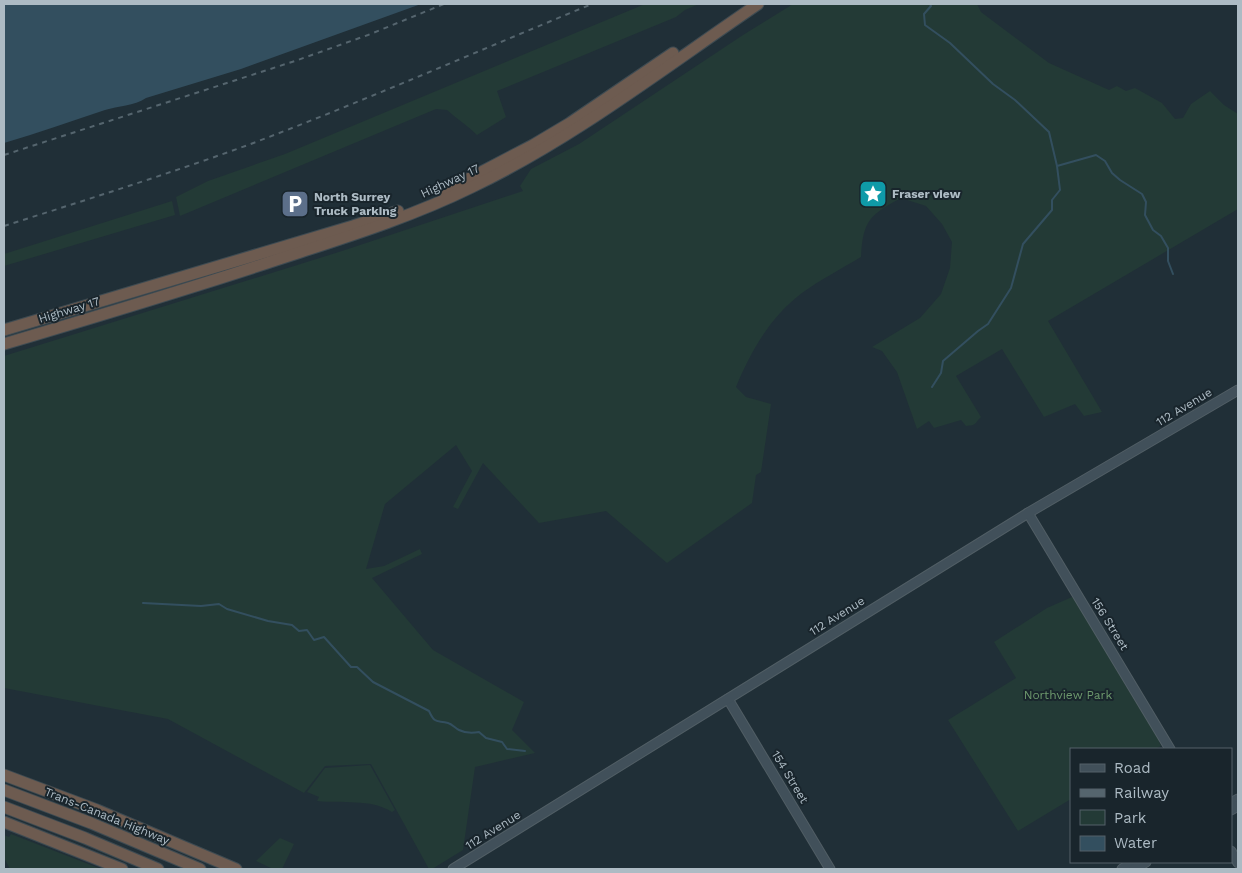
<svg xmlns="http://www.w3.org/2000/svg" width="1242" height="873" font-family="'Work Sans',sans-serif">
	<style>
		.green { fill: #233a36 }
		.water { fill: #334f5f }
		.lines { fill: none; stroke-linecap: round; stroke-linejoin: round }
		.stream { stroke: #334f5f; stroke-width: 2 }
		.secondary-casing { stroke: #515e65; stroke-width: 11 }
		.highway-casing { stroke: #3e4b52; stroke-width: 13 }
		.secondary { stroke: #41505a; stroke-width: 9 }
		.highway { stroke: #6d5b50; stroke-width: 11 }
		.rail { stroke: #55656e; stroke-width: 2; stroke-dasharray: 5 5; stroke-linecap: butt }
		.labels { text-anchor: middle; stroke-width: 4; stroke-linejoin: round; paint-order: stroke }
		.street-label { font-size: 12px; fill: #adbbc4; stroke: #19252c }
		.poi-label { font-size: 12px; font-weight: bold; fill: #adbbc4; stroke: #19252c; text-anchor: start }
		.park-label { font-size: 12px; fill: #6d996d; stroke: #19252c }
	</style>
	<rect width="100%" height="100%" fill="#202f37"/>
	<g class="green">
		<path d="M645 4H699L685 10 676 17 497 91 506 117 477 135C468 126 457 119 447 110L436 109 180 216 176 197 208 181 285 154Z"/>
		<path d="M793 4H977L981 12 1049 63 1109 90 1117 86 1126 91 1135 88 1162 103 1175 119 1183 118 1191 104 1210 91 1224 105 1238 114V209L1048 321 1102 412 1084 416 1075 404 1044 417 1002 349 956 376 981 417C974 424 977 425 966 426L961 420 934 428 929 421 917 429 897 372 882 351 872 347 920 318 941 294 950 268 952 242 942 224 926 206 901 198C870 215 863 220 861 257 841 269 820 280 802 293 770 317 751 351 736 387L746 397 771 404 761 472 756 475 752 503 667 563 606 511 539 523 483 463 458 509 453 507 472 471 456 445 385 504 366 569 384 566 420 549 422 554 372 578 433 650 524 702 512 730 535 753 475 767 463 850 432 869H429L371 764 325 766 304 793 168 719 4 688V356L339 252 523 191 520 186 531 169 579 144 743 35Z"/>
		<polygon points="172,201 175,215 4,266 4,254"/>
		<polygon points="1072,597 1075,598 1124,679 1124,683 1160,739 1159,742 1161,746 1155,749 1071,749 1071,799 1018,831 948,720 1016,678 994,642 1047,608"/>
		<path d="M370 765 395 810 392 812C370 798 342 804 317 801L319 797 307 792 325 768Z"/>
		<polygon points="11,834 101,869 10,869 4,858 4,835 9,837"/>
		<polygon points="280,838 294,844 282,869 273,869 256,861"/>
	</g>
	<path class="water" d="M4 4H421L241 69 146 98C134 106 118 106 105 110 71 121 38 133 4 143Z"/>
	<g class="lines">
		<g class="stream">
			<polyline points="930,4 931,6 924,14 925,25 950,43 993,84 1015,100 1049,132 1057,166 1060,190 1052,200 1052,210 1023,244 1011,288 988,324 978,331 943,361 941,373 932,387"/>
			<polyline points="1057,166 1096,155 1105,161 1112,173 1120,180 1142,194 1146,202 1145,215 1153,230 1161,236 1168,248 1168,261 1173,274"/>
			<path d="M143 603 201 606 219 604 227 609 268 621 292 625 299 631 307 630 314 640 324 637 351 667H357L373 682 429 711C435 724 436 720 448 723 452 724 455 728 459 730 465 733 473 733 479 732L486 738 502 742 507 749 525 751"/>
		</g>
		<defs>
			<g id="secondary">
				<polyline points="1028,513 1170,749"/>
				<polyline points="728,699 830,869"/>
				<polyline points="1231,803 1238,799"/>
				<polyline points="1231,810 1238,806"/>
				<polyline points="1231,851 1238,863"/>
				<polyline points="453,869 1028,513 1238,390"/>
				<polyline points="1122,869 1134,862"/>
				<polyline points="1134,869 1146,862"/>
			</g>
			<g id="highway">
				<polyline points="445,191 533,145 570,123 673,53"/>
				<polyline points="4,330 353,226 398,211"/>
				<path d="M4 344C95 317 186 290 276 260 343 238 409 218 472 187 574 138 665 67 758 4"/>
				<polyline points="4,775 97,810 236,869"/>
				<polyline points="4,790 91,823 200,869"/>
				<polyline points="4,807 85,838 158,869"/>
				<polyline points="4,822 122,869"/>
			</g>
		</defs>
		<use href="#secondary" class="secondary-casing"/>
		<use href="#highway" class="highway-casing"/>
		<use href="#secondary" class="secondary"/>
		<use href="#highway" class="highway"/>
		<g class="rail">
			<polyline points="4,155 295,61 368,35 444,4"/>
			<path d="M4 226C86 200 168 174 248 145 364 101 478 51 592 4"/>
		</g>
	</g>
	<defs>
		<symbol id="sight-square" viewBox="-11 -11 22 22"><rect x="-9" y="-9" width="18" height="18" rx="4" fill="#0f9aa8" stroke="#19252c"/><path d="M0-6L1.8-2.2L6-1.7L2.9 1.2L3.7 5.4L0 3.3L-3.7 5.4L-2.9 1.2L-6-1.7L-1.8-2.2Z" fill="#fff"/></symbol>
		<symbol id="parking-square" viewBox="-11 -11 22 22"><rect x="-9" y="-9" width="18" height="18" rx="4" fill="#5c6f8a" stroke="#19252c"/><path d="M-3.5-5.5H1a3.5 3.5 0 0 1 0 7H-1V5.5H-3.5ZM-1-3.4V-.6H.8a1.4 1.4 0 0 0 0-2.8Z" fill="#fff"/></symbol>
	</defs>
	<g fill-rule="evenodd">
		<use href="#sight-square" x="857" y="178" width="32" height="32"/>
		<use href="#parking-square" x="279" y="188" width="32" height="32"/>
	</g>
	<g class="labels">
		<g class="street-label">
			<text transform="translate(450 181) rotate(-25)" y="4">Highway 17</text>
			<text transform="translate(69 310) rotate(-17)" y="4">Highway 17</text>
			<text transform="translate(1184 407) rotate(-31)" y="4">112 Avenue</text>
			<text transform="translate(837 616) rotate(-32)" y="4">112 Avenue</text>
			<text transform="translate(1110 624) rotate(58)" y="4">156 Street</text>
			<text transform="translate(790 777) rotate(59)" y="4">154 Street</text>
			<text transform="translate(107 816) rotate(22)" y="4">Trans-Canada Highway</text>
			<text transform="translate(493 830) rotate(-32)" y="4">112 Avenue</text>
		</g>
		<g class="poi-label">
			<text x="892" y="198">Fraser view</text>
			<text x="314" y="201">North Surrey<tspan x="314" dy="14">Truck Parking</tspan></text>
		</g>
		<g class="park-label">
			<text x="1068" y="699">Northview Park</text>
		</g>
	</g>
	<rect width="1242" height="873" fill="none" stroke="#adbbc4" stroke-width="10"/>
	<rect x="1070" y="748" width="162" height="115" fill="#19252c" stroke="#546169"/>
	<rect x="1080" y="764" width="25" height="8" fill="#41505a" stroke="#546169"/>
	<text x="1114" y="773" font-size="15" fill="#adbbc4">Road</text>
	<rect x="1080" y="789" width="25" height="8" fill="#55656e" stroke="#546169"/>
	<text x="1114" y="798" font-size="15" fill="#adbbc4">Railway</text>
	<rect x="1080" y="810" width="25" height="15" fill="#233a36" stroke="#546169"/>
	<text x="1114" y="823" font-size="15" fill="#adbbc4">Park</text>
	<rect x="1080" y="836" width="25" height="15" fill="#334f5f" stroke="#546169"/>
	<text x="1114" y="848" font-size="15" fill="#adbbc4">Water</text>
</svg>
